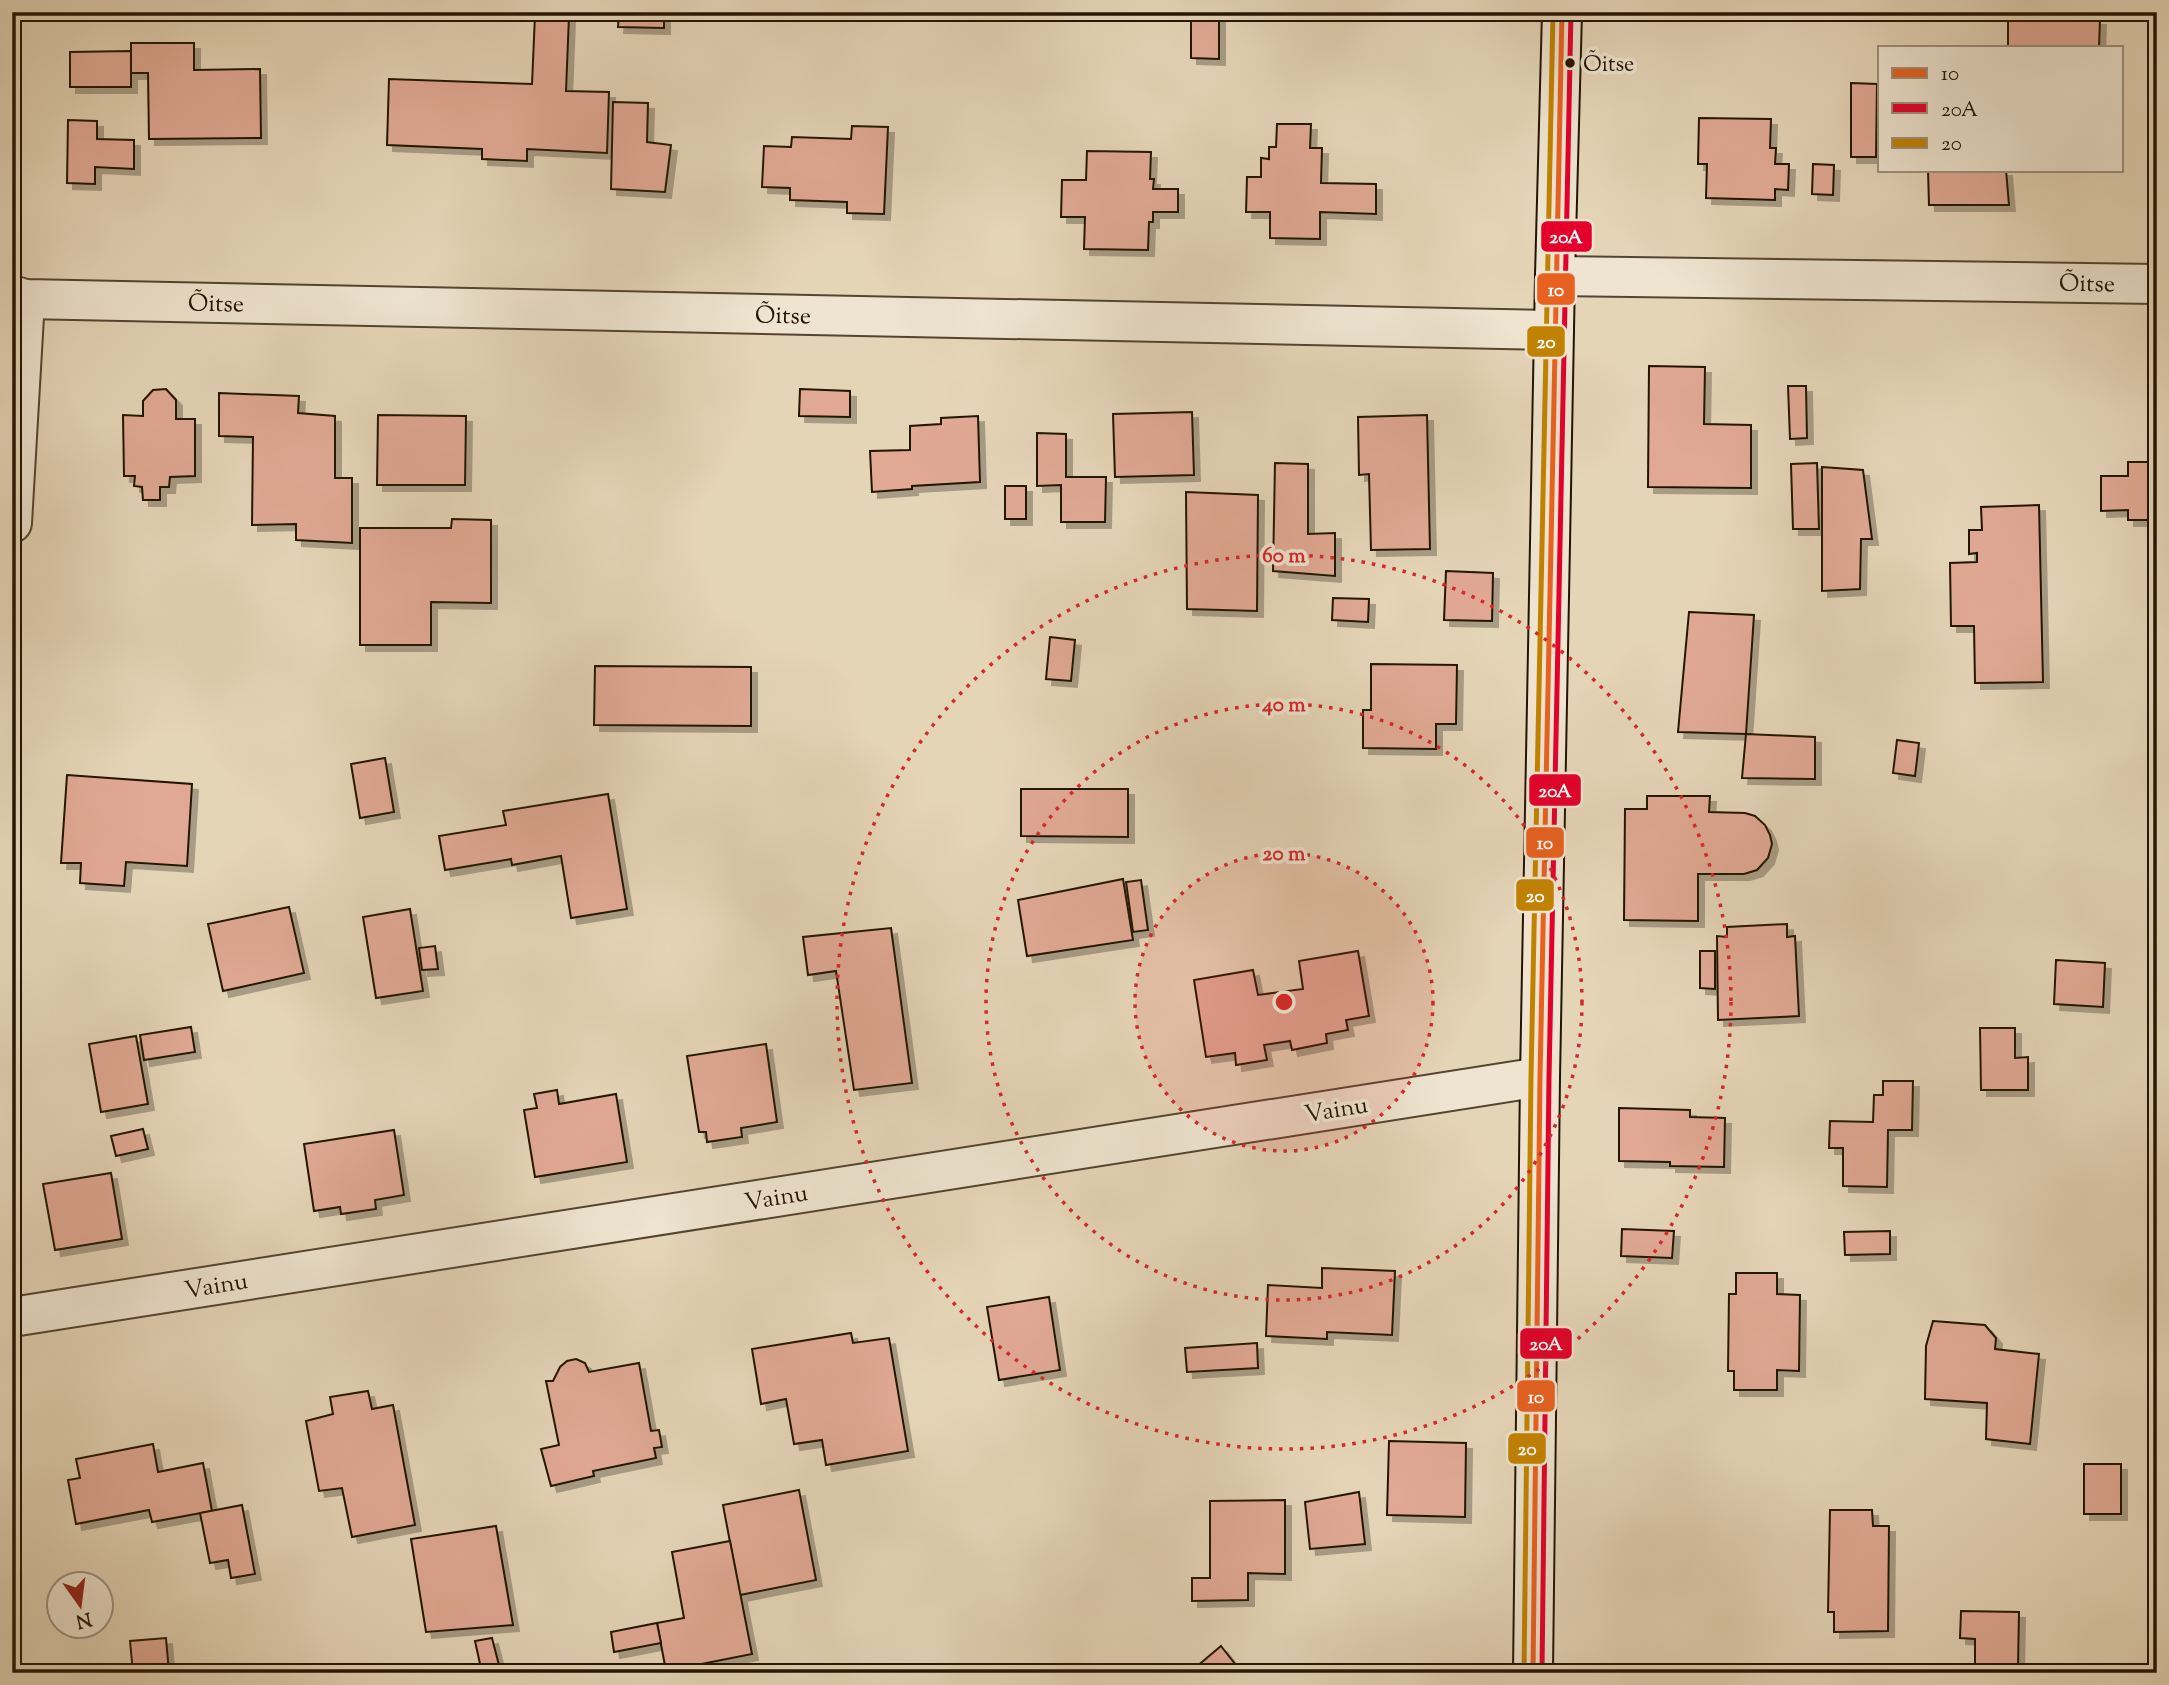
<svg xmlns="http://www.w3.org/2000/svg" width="2169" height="1685" font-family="'Sorts Mill Goudy',serif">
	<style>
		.building { fill: #e1a994; stroke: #241403; stroke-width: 2; filter: url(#shadow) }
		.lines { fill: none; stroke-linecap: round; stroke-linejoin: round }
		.street-casing { stroke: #544430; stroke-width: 42 }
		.secondary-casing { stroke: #241403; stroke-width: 42 }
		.street { stroke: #eee4d0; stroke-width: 38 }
		.secondary { stroke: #eee4d0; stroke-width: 38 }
		.bus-1-casing { stroke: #eee4d0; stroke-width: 10 }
		.bus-2-casing { stroke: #eee4d0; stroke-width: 10 }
		.bus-3-casing { stroke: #eee4d0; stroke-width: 10 }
		.bus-1 { stroke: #e86120; stroke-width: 5 }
		.bus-2 { stroke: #e4002b; stroke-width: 5 }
		.bus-3 { stroke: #c28201; stroke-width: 5 }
		.ring { fill: none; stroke: #d62828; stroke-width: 3.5; stroke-dasharray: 3.5 7 }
		.bus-dot { fill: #241403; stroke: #eee4d0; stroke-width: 2.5 }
		.labels { text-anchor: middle; stroke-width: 7; stroke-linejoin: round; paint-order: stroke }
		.bus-label { font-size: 22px; fill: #241403; stroke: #eee4d0; text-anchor: start }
		.street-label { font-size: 24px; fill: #241403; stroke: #eee4d0 }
		.centre { fill: #d62828; stroke: #eee4d0; stroke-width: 3.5 }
		.ring-label { font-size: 21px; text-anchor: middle; font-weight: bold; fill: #d62828; stroke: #eee4d0; stroke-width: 7; stroke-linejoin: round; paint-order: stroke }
		.line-badge { stroke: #eee4d0; stroke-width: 2.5 }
		.badge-label { font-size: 19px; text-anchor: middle; font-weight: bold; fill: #fff }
	</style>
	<defs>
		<filter id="shadow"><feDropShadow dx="6" dy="6" stdDeviation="0" flood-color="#0004"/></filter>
	</defs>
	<rect width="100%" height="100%" fill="#e5d5b7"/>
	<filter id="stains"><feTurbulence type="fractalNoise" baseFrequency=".00286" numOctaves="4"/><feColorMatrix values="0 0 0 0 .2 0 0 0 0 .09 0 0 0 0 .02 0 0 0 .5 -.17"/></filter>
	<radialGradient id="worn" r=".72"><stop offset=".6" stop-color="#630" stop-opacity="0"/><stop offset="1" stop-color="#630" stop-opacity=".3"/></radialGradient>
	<g class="building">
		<polygon points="619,12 664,12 664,28 618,27"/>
		<polygon points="1191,12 1219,12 1219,59 1191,58"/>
		<polygon points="535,15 569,16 566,91 609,92 607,153 527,149 527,161 482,159 482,149 387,145 389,79 532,84"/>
		<polygon points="2008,16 2100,19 2099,47 2008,47"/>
		<polygon points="131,43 194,43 194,70 260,69 261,138 149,139 148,73 131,73"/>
		<polygon points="131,51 131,87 70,87 70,52"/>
		<polygon points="1851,83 1877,84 1876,157 1851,157"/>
		<polygon points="613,102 648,103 647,142 671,145 665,192 611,189"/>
		<polygon points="1699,118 1771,119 1770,148 1776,148 1775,164 1789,164 1788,190 1775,189 1775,200 1706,198 1707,164 1698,164"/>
		<polygon points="68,120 97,121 97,139 134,140 134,169 95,167 95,184 67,183"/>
		<polygon points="1277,124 1311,124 1310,148 1322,148 1321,183 1376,184 1376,214 1320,212 1320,239 1270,238 1270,212 1246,212 1247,177 1261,177 1261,158 1269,159 1269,147 1276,147"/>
		<polygon points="852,126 888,127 884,214 847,213 847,202 790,200 790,188 762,187 764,146 791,147 792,137 851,139"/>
		<polygon points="1087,151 1151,152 1150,179 1154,179 1153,189 1178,189 1178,212 1153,212 1153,222 1149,222 1148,250 1084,249 1085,217 1061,217 1062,180 1086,180"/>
		<polygon points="1813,164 1834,165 1833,195 1812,194"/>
		<polygon points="1928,170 2006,170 2009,205 1929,205"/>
		<polygon points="1649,366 1705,367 1704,424 1751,425 1751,488 1648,487"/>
		<polygon points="1788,386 1806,386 1807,438 1790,439"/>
		<polygon points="166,389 176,400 176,419 195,419 195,476 170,477 169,487 160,487 160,500 143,500 142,487 134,486 135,476 124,476 123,415 143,416 143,401 153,390"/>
		<polygon points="800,389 850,391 850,417 799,416"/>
		<polygon points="219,393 299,396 298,413 335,416 335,478 352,478 352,543 296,540 296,524 252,525 253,437 219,436"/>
		<polygon points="1192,412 1194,475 1115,477 1113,414"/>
		<polygon points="378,415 466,416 465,485 377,485"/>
		<polygon points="1427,415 1430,549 1371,550 1369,474 1359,475 1358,417"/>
		<polygon points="978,416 980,482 912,486 912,489 872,492 870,451 910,450 910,426 941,424 941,418"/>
		<polygon points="1037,433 1066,434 1066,477 1106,477 1105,522 1061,522 1061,485 1037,486"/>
		<polygon points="2128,462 2157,462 2157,520 2128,520 2128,510 2101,511 2101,476 2128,476"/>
		<polygon points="1275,463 1308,464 1308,534 1335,533 1335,576 1273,571"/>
		<polygon points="1817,463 1819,529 1793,529 1791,464"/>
		<polygon points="1822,467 1863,470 1872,539 1861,539 1860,589 1822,591"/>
		<rect x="1005" y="486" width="21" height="33"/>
		<polygon points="1186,492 1258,495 1257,611 1187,609"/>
		<polygon points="2039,505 2043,682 1975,683 1974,626 1951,626 1950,563 1977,562 1977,553 1969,554 1969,530 1982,530 1981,507"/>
		<polygon points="452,519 491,520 491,603 431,602 431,645 360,645 360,528 451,528"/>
		<polygon points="1446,571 1493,573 1492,621 1444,620"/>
		<polygon points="1333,598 1369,599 1368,622 1332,620"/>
		<polygon points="1689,612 1754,615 1746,734 1678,732"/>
		<polygon points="1050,637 1075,640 1071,681 1046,679"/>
		<polygon points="1371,664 1457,665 1456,724 1436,724 1436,749 1363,748 1363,710 1371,710"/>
		<polygon points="595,666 751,667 751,726 594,725"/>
		<polygon points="1746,734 1815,737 1815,779 1742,778"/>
		<polygon points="1897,740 1919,743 1915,776 1893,773"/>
		<polygon points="385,758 394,812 360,818 351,764"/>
		<polygon points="67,775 192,784 187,866 126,862 124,886 80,883 81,863 61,863"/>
		<polygon points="1021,789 1128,789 1128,837 1021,836"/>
		<polygon points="608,794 627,909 571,918 561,856 512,865 511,859 445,870 439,836 506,825 503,811"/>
		<polygon points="1647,796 1710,796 1709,812 1745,813 1755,816 1765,825 1770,835 1772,844 1768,858 1757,870 1744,874 1698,874 1698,921 1624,920 1625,809 1647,809"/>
		<polygon points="1123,879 1133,940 1027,956 1018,900"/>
		<polygon points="1141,880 1148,930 1133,932 1126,882"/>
		<polygon points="289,907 304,973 223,991 208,924"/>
		<polygon points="410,909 423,991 376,998 363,917"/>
		<polygon points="1787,924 1787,937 1795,936 1799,1016 1718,1020 1717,936 1727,937 1727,927"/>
		<polygon points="891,928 912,1083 854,1090 836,971 808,975 803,937"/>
		<polygon points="435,946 438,969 422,970 419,948"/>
		<polygon points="1358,951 1369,1016 1346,1020 1348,1030 1326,1034 1327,1043 1292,1050 1290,1041 1264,1045 1267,1060 1236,1065 1235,1053 1206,1057 1194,980 1253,970 1258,995 1303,989 1299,961"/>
		<polygon points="1700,951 1715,951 1715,989 1700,988"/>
		<polygon points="2056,960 2105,963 2103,1007 2054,1004"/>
		<polygon points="191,1027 195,1052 144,1060 140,1035"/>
		<polygon points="1980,1028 2015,1028 2015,1058 2028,1057 2028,1090 1981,1090"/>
		<polygon points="136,1036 148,1104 101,1112 89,1044"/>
		<polygon points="766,1044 777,1122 741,1128 742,1137 707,1142 706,1132 699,1132 687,1056"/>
		<polygon points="1883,1081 1913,1081 1912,1130 1888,1130 1887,1187 1843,1186 1843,1148 1829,1148 1830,1121 1873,1122 1874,1095 1883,1095"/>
		<polygon points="557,1090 559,1104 616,1094 627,1162 535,1177 524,1110 537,1108 534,1094"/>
		<polygon points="1619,1108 1690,1110 1690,1117 1725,1118 1724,1167 1670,1166 1670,1162 1619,1161"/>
		<polygon points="143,1129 148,1149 116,1156 111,1136"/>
		<polygon points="394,1130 404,1195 375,1200 376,1209 341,1214 340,1207 314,1211 304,1144"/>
		<polygon points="111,1173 122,1239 55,1250 43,1184"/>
		<polygon points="1622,1229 1674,1231 1672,1258 1621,1256"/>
		<polygon points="1890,1231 1890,1254 1845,1255 1844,1232"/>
		<polygon points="1322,1268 1395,1271 1392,1335 1327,1332 1327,1339 1266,1336 1268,1285 1322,1288"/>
		<polygon points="1736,1273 1777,1273 1777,1294 1800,1295 1799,1371 1777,1370 1777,1390 1734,1390 1734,1371 1728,1371 1729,1294 1736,1294"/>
		<polygon points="1049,1297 1060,1370 999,1380 987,1307"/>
		<polygon points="1933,1321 1985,1325 1996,1338 1995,1349 2039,1354 2030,1444 1986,1439 1987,1403 1925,1399 1926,1346"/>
		<polygon points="851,1333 853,1343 889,1338 908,1451 826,1465 822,1440 794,1444 786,1399 761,1404 752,1349"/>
		<polygon points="1257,1343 1258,1368 1187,1372 1185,1348"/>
		<polygon points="576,1359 585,1363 589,1372 639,1363 651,1431 659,1430 662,1447 654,1448 656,1458 593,1471 594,1476 551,1486 541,1449 559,1445 546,1381 553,1381 560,1367 567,1361"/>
		<polygon points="368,1391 372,1409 393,1405 415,1525 352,1537 342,1488 319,1491 306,1421 333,1414 330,1397"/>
		<polygon points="1389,1441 1466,1443 1465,1517 1387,1515"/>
		<polygon points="153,1444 158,1472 203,1463 212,1511 152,1522 149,1510 76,1524 68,1480 80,1478 76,1459"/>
		<rect x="2084" y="1464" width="37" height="50"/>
		<polygon points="799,1490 816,1580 740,1595 723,1505"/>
		<polygon points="1359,1492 1365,1544 1310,1549 1305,1502"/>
		<polygon points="1285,1500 1285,1574 1248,1573 1248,1600 1192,1601 1192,1578 1210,1578 1210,1501"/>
		<polygon points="242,1505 255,1574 231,1578 228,1560 210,1563 200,1513"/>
		<polygon points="1830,1510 1872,1510 1873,1526 1889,1526 1888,1631 1834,1632 1834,1612 1828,1612"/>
		<polygon points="496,1526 513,1625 426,1632 411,1539"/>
		<polygon points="730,1541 752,1654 666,1671 657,1623 684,1618 672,1552"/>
		<polygon points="1961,1611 2019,1612 2018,1667 1975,1666 1975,1639 1960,1638"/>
		<polygon points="657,1623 661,1643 614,1652 611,1632"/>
		<polygon points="166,1638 169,1673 133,1673 130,1641"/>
		<polygon points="492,1638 501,1673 482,1673 475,1641"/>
		<polygon points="1221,1646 1242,1673 1189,1673"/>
	</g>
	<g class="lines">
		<defs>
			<g id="street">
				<polyline points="1555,276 2157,284"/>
				<polyline points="12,295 25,299 1554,330"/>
				<polyline points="12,523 25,299"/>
				<polyline points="12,1317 1540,1077"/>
			</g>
			<polyline id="secondary" points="1533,1673 1540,1077 1555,276 1562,12"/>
		</defs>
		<use href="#street" class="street-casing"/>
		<use href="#secondary" class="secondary-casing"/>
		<use href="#street" class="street"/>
		<use href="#secondary" class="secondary"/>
		<defs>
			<polyline id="bus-1" points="1533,1673 1540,1077 1562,12"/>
			<polyline id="bus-2" points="1542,1673 1549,1077 1571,12"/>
			<polyline id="bus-3" points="1524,1673 1531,1077 1553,12"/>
		</defs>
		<use href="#bus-1" class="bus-1-casing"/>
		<use href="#bus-2" class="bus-2-casing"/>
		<use href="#bus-3" class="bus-3-casing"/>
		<use href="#bus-1" class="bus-1"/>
		<use href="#bus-2" class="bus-2"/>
		<use href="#bus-3" class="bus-3"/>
	</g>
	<circle cx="1284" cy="1002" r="149" fill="#d62828" fill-opacity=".12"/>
	<g class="ring">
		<circle cx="1284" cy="1002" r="149"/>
		<circle cx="1284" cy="1002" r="298"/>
		<circle cx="1284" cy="1002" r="447"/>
	</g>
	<circle class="bus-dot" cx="1570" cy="63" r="6"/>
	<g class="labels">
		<g class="bus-label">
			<text x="1583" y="71">Õitse</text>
		</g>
		<g class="street-label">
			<text transform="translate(2087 283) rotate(1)" y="8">Õitse</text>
			<text transform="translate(216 303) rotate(1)" y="8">Õitse</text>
			<text transform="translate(783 315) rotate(1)" y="8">Õitse</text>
			<text transform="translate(1336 1109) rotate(-9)" y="8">Vainu</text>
			<text transform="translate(776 1197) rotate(-9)" y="8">Vainu</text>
			<text transform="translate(216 1285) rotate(-9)" y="8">Vainu</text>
		</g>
	</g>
	<circle cx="1284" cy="1002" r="10" class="centre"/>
	<g class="ring-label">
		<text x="1284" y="562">60 m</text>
		<text x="1284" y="711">40 m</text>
		<text x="1284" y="860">20 m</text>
	</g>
	<g class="line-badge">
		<rect x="1540" y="220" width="53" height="33" rx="7" fill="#e4002b"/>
		<rect x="1536" y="272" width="40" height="34" rx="7" fill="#e86120"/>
		<rect x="1526" y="325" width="40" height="33" rx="7" fill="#c28201"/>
		<rect x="1528" y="773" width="54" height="34" rx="7" fill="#e4002b"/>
		<rect x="1525" y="826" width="40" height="33" rx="7" fill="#e86120"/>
		<rect x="1515" y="878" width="40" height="34" rx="7" fill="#c28201"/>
		<rect x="1519" y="1327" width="54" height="33" rx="7" fill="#e4002b"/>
		<rect x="1516" y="1379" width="40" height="34" rx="7" fill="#e86120"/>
		<rect x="1507" y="1432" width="40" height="33" rx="7" fill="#c28201"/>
	</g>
	<g class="badge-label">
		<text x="1566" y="243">20A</text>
		<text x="1556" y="296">10</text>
		<text x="1546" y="348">20</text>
		<text x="1555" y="797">20A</text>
		<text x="1545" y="849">10</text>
		<text x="1535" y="902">20</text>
		<text x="1546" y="1350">20A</text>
		<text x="1536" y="1403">10</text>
		<text x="1527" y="1455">20</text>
	</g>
	<rect width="2169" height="1685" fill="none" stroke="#e5d5b7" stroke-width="42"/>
	<rect x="14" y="14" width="2141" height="1657" fill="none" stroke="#241403" stroke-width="3.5"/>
	<rect x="21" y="21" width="2127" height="1643" fill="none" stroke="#241403" stroke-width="2"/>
	<rect x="1878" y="46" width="245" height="126" fill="#eee4d0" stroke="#9d917e" stroke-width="2"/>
	<rect x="1892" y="68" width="35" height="10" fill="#e86120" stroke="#9d917e" stroke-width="2"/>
	<text x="1941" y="80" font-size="21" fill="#241403">10</text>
	<rect x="1892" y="103" width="35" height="10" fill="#e4002b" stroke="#9d917e" stroke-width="2"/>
	<text x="1941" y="116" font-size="21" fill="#241403">20A</text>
	<rect x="1892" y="138" width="35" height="10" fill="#c28201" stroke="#9d917e" stroke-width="2"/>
	<text x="1941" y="150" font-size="21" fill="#241403">20</text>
	<g transform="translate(80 1605) rotate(166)"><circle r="33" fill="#eee4d0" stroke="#9d917e" stroke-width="2"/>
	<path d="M0-5L12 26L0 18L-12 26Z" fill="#8f2418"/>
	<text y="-10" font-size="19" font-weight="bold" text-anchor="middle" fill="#241403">N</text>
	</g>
	<rect width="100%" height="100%" filter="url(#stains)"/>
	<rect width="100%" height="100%" fill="url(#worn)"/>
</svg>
